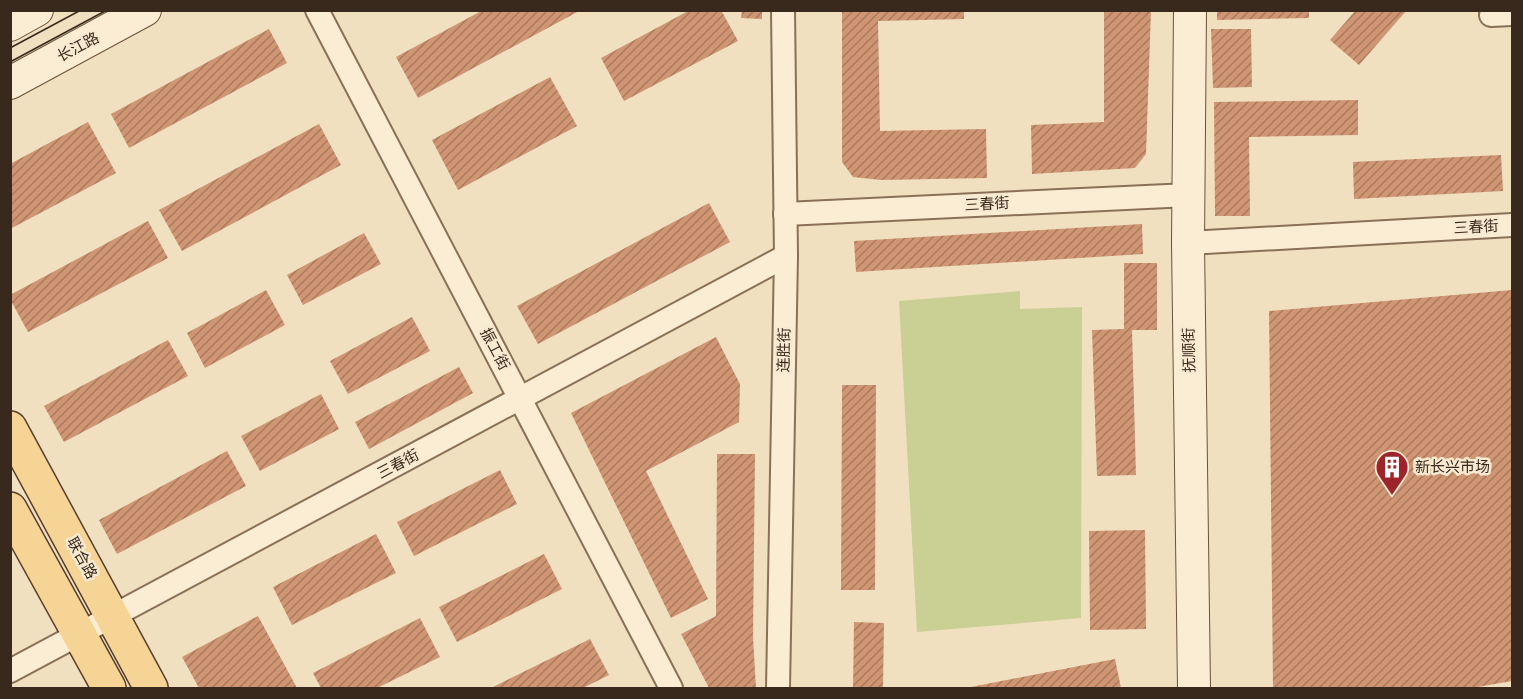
<svg xmlns="http://www.w3.org/2000/svg" width="1523" height="699" font-family="Literata,'Noto Sans SC',serif">
	<style>
		.pitch { fill: #cacf93 }
		.building { fill: url(#building-hatch) }
		.lines { fill: none; stroke-linecap: round; stroke-linejoin: round }
		.street-casing { stroke: #8a7057; stroke-width: 26 }
		.secondary-casing { stroke: #6c513a; stroke-width: 34 }
		.primary-casing { stroke: #583e2c; stroke-width: 36 }
		.street { stroke: #faedd4; stroke-width: 22 }
		.secondary { stroke: #faedd4; stroke-width: 32 }
		.primary { stroke: #f6d495; stroke-width: 33 }
		.tram { stroke: #39291c; stroke-width: 1.5 }
		.labels { text-anchor: middle; stroke-width: 5; stroke-linejoin: round; paint-order: stroke }
		.street-label { font-size: 15px; fill: #39291c; stroke: #f7ead0 }
		.poi-label { font-size: 15px; fill: #39291c; stroke: #f7ead0; text-anchor: start }
	</style>
	<defs>
		<pattern id="building-hatch" width="6" height="6" patternUnits="userSpaceOnUse" patternTransform="scale(1.5)"><rect width="6" height="6" fill="#d09674"/><path d="M-1 1l2-2M0 6l6-6M5 7l2-2" fill="none" stroke="#aa7a5e"/></pattern>
	</defs>
	<rect width="100%" height="100%" fill="#f0e0c0"/>
	<polygon class="pitch" points="1020,291 1020,309 1082,307 1081,618 917,632 899,301"/>
	<g class="building">
		<polygon points="483,10 581,10 418,98 396,57"/>
		<polygon points="690,10 721,10 738,41 624,101 601,58"/>
		<polygon points="742,10 762,10 762,19 741,18"/>
		<polygon points="842,10 964,10 964,19 878,21 880,131 986,129 987,178 881,180 853,177 842,162"/>
		<polygon points="1104,10 1151,10 1146,154 1135,168 1032,174 1031,125 1104,122"/>
		<polygon points="1217,10 1309,10 1309,18 1217,20"/>
		<polygon points="1356,10 1407,10 1359,65 1330,40"/>
		<polygon points="269,29 287,63 129,148 111,114"/>
		<polygon points="1211,29 1251,29 1252,87 1213,88"/>
		<polygon points="550,77 577,126 458,190 432,140"/>
		<polygon points="1358,100 1358,135 1249,137 1250,216 1215,216 1214,102"/>
		<polygon points="88,122 116,173 10,229 10,164"/>
		<polygon points="319,124 341,165 182,251 159,210"/>
		<polygon points="1501,155 1503,191 1354,199 1353,162"/>
		<polygon points="709,203 730,242 538,344 517,306"/>
		<polygon points="148,221 168,258 28,332 10,299 10,295"/>
		<polygon points="1142,224 1143,254 856,272 854,241"/>
		<polygon points="364,233 381,264 303,305 287,275"/>
		<polygon points="1124,263 1157,263 1157,330 1132,330 1136,475 1097,476 1092,330 1124,329"/>
		<polygon points="266,290 285,325 205,368 187,333"/>
		<polygon points="1512,290 1512,681 1472,688 1273,688 1269,311"/>
		<polygon points="412,317 430,351 348,394 330,361"/>
		<polygon points="716,337 740,384 739,422 646,471 708,599 671,618 571,413"/>
		<polygon points="168,340 188,376 64,442 44,406"/>
		<polygon points="459,367 473,393 369,449 355,422"/>
		<polygon points="842,385 876,385 875,590 841,590"/>
		<polygon points="321,394 339,429 260,471 241,436"/>
		<polygon points="227,451 246,486 117,554 99,520"/>
		<polygon points="717,454 755,454 753,638 756,688 709,688 681,634 716,616"/>
		<polygon points="500,470 517,504 414,556 397,522"/>
		<polygon points="1145,530 1146,629 1090,630 1089,531"/>
		<polygon points="376,534 396,573 292,625 273,587"/>
		<polygon points="544,554 562,589 457,642 439,607"/>
		<polygon points="258,616 297,688 199,688 182,657"/>
		<polygon points="420,618 440,657 377,688 321,688 313,673"/>
		<polygon points="854,622 884,623 883,688 853,688"/>
		<polygon points="590,639 609,675 583,688 491,688"/>
		<polygon points="1115,659 1121,688 971,688 971,687"/>
	</g>
	<g class="lines">
		<defs>
			<g id="street">
				<polyline points="317,10 671,688"/>
				<polyline points="1491,15 1512,14"/>
				<polyline points="785,214 1189,195"/>
				<polyline points="1188,243 1512,225"/>
				<polyline points="10,671 786,256"/>
				<polyline points="778,688 786,256 783,10"/>
			</g>
			<g id="secondary">
				<polyline points="1190,10 1188,243 1194,688"/>
				<polyline points="10,25 37,10"/>
				<polyline points="10,83 145,10"/>
			</g>
			<g id="primary">
				<polyline points="10,428 151,688"/>
				<polyline points="10,509 109,688"/>
			</g>
		</defs>
		<use href="#street" class="street-casing"/>
		<use href="#secondary" class="secondary-casing"/>
		<use href="#primary" class="primary-casing"/>
		<use href="#street" class="street"/>
		<use href="#secondary" class="secondary"/>
		<use href="#primary" class="primary"/>
		<g class="tram">
			<polyline points="10,48 81,10"/>
			<polyline points="10,62 107,10"/>
		</g>
	</g>
	<defs>
		<symbol id="building-pin" viewBox="-11 -11 22 30"><path d="M0 17L-7.5 6A9.5 9.5 0 1 1 7.5 6Z" fill="#9c242a" stroke="#f7ead0"/><path d="M-4-6H4V6H1V3H-1V6H-4ZM-2.5-4.3h1.7v1.8h-1.7ZM.8-4.3h1.7v1.8H.8ZM-2.5-1h1.7V.8h-1.7ZM.8-1h1.7V.8H.8Z" fill="#fff"/></symbol>
	</defs>
	<g fill-rule="evenodd">
		<use href="#building-pin" x="1373" y="448" width="38" height="52"/>
	</g>
	<g class="labels">
		<g class="street-label">
			<text transform="translate(78 47) rotate(-28)" y="5">长江路</text>
			<text transform="translate(987 204) rotate(-3)" y="5">三春街</text>
			<text transform="translate(1476 227) rotate(-3)" y="5">三春街</text>
			<text transform="translate(495 349) rotate(62)" y="5">振工街</text>
			<text transform="translate(784 350) rotate(-89)" y="5">连胜街</text>
			<text transform="translate(1189 350) rotate(-91)" y="5">抚顺街</text>
			<text transform="translate(398 464) rotate(-28)" y="5">三春街</text>
			<text transform="translate(82 558) rotate(61)" y="5">联合路</text>
		</g>
		<g class="poi-label">
			<text x="1415" y="472">新长兴市场</text>
		</g>
	</g>
	<rect width="1523" height="699" fill="none" stroke="#39291c" stroke-width="24"/>
</svg>
